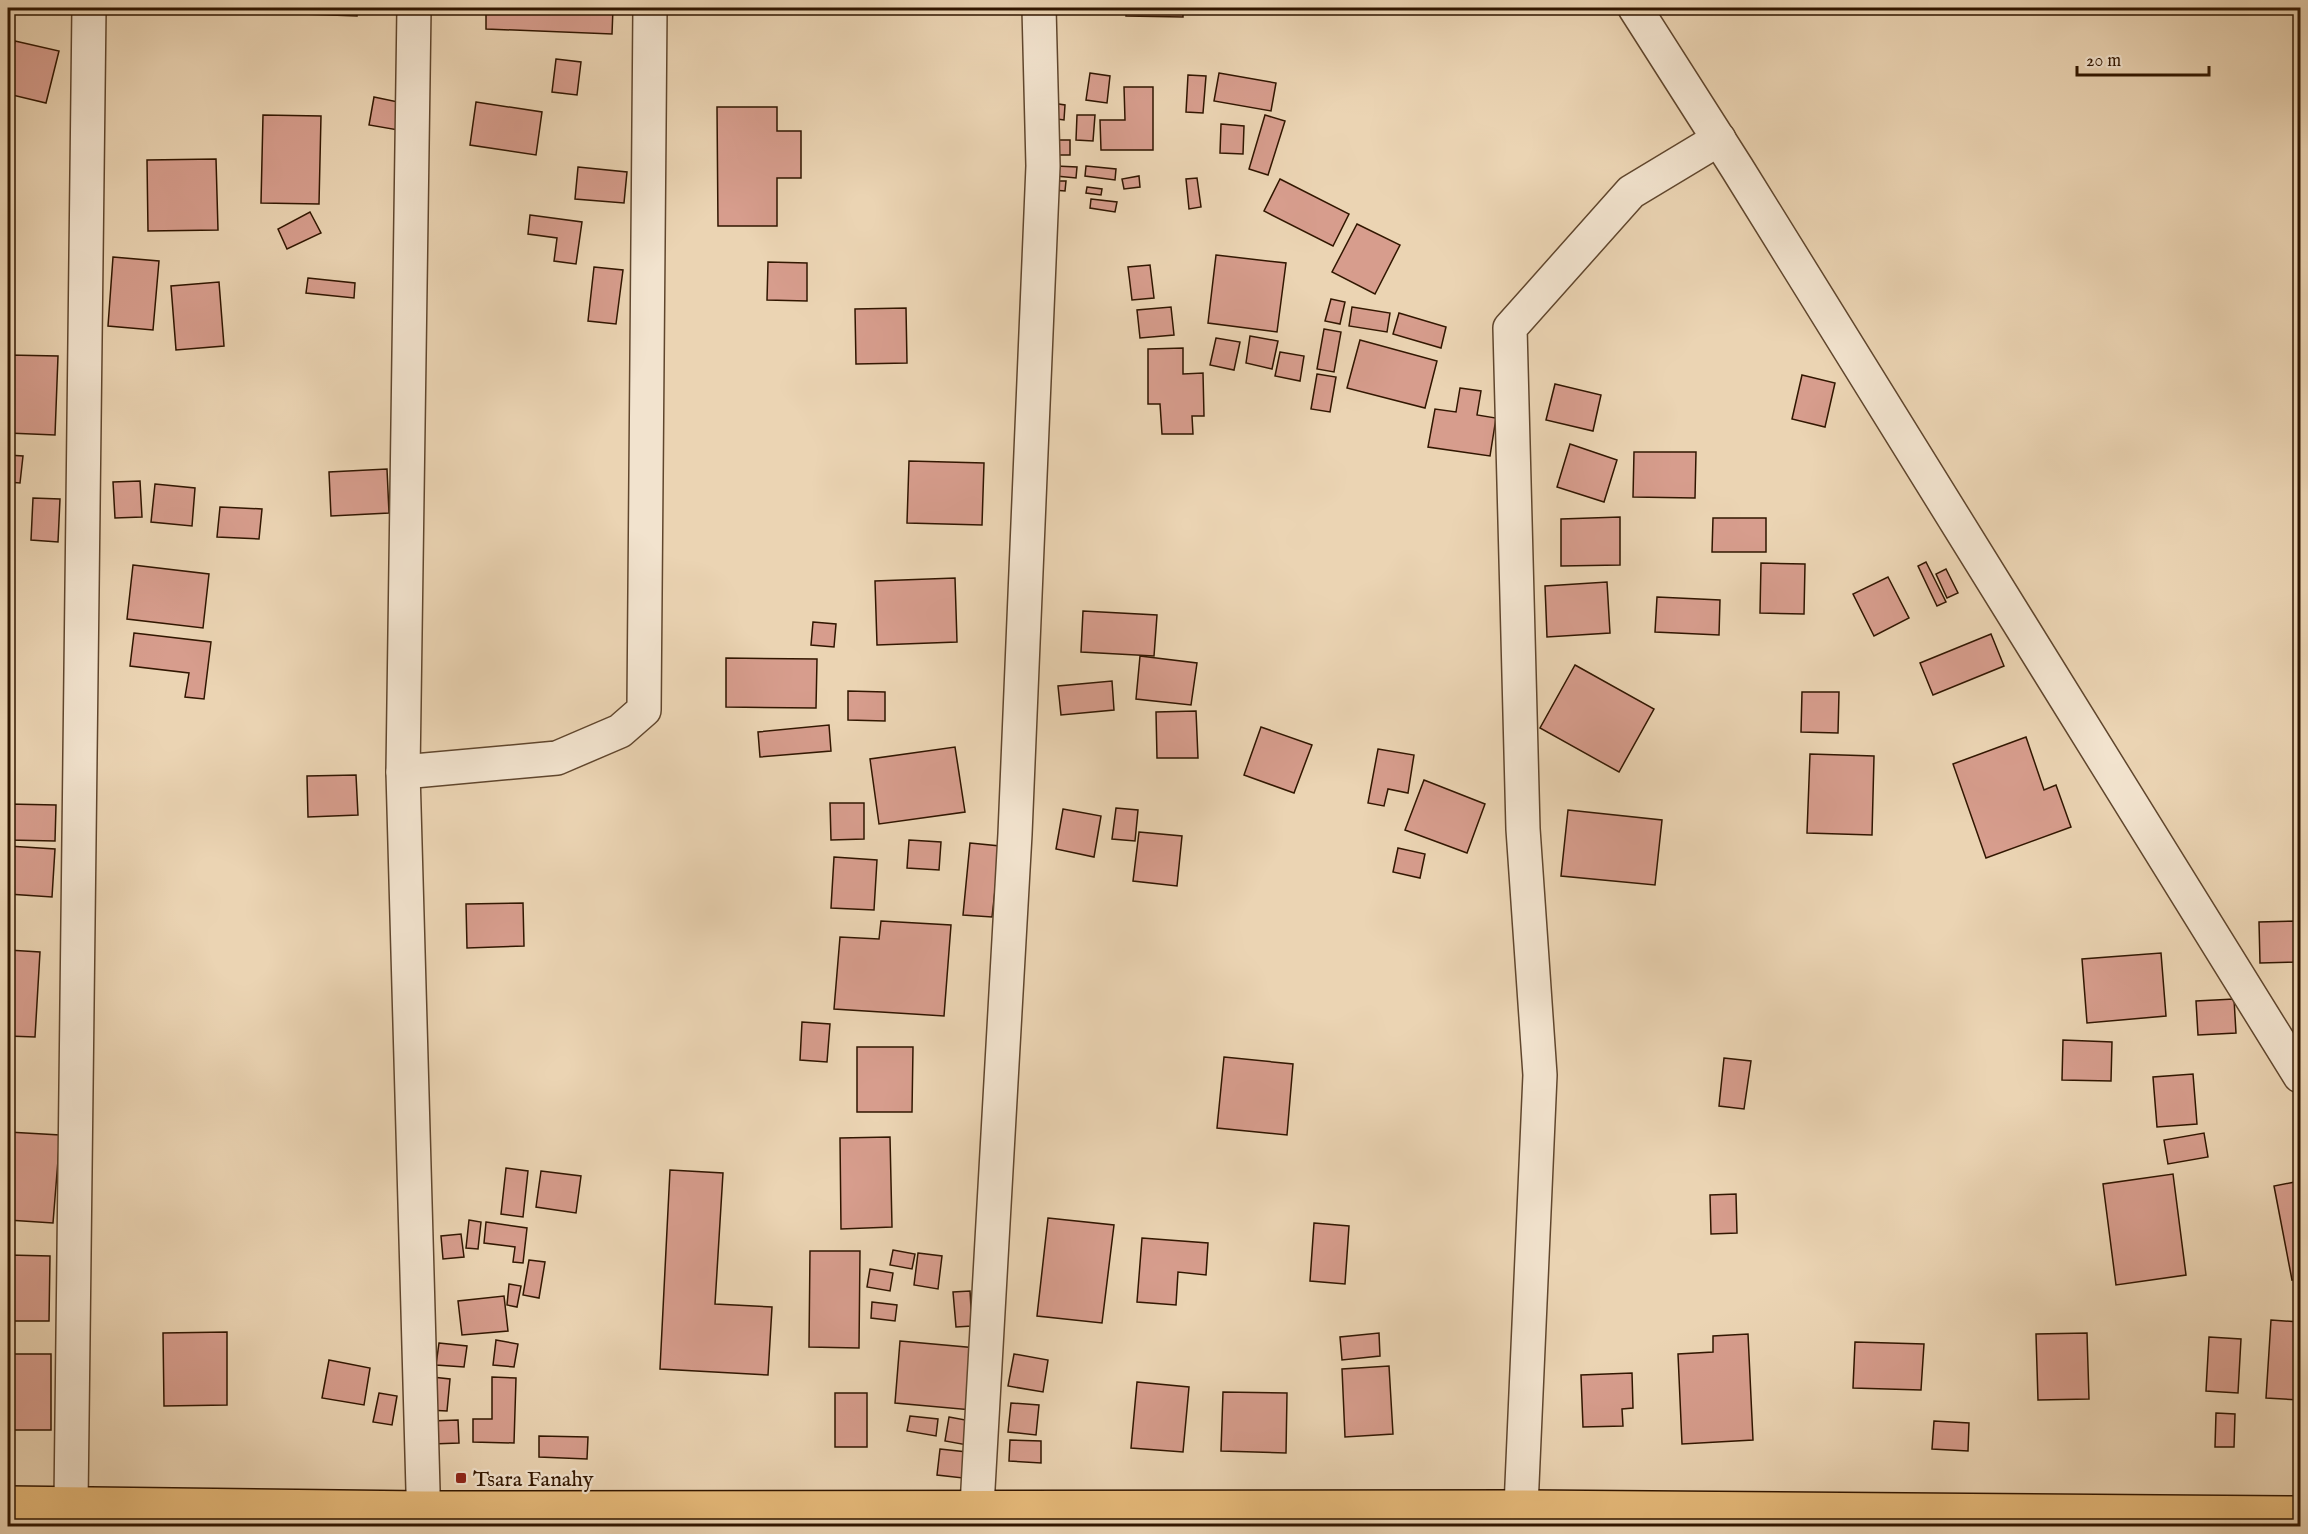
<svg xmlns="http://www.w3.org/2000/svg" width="2308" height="1534" font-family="'IM FELL English',serif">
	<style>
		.building { fill: #d79d8d; stroke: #311600; stroke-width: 1.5 }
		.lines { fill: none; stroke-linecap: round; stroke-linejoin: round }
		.street-casing { stroke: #60462d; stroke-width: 36 }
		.primary-casing { stroke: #311600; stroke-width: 36 }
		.street { stroke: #f2e3ce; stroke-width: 33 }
		.primary { stroke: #e6ba7a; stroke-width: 33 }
		.poi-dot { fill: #8f2418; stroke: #f2e3ce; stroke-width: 2 }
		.labels { text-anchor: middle; stroke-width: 4.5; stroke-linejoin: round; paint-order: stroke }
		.poi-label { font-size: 22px; fill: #311600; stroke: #f2e3ce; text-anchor: start }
	</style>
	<rect width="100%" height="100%" fill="#ebd4b3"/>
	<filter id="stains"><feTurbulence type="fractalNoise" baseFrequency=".00333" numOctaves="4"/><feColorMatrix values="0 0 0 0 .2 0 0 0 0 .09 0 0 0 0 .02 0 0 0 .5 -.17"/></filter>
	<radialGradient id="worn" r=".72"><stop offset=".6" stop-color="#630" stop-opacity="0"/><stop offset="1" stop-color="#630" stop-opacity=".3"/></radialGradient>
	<g class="building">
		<polygon points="303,8 357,8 357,16 303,14"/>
		<polygon points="486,8 613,8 612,34 486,29"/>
		<polygon points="1126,8 1183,8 1183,17 1126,16"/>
		<polygon points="15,41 59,51 46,103 8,94 8,71"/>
		<polygon points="556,59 581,62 577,95 552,92"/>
		<polygon points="1090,73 1110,76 1107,103 1086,100"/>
		<polygon points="1219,73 1276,83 1271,111 1214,101"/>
		<polygon points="1188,75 1206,76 1203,113 1186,112"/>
		<polygon points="1124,87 1153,87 1153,150 1101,150 1100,120 1125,120"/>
		<polygon points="374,97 403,103 398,130 369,125"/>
		<polygon points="476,102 542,112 536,155 470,145"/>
		<polygon points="1052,103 1065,105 1064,120 1050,118"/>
		<polygon points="717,107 777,107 777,131 801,131 801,178 777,178 777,226 718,226"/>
		<polygon points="263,115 321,116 319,204 261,203"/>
		<polygon points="1077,115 1095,115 1093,141 1076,140"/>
		<polygon points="1265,115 1285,121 1268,175 1249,169"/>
		<polygon points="1221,124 1244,126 1243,154 1220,153"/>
		<rect x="1054" y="140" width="16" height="15"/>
		<polygon points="216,159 218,230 148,231 147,160"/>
		<polygon points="1056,166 1077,167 1076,178 1056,176"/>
		<polygon points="1086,166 1116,169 1115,180 1085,176"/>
		<polygon points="578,167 627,172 624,203 575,199"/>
		<polygon points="1139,176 1140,187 1124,189 1122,179"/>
		<polygon points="1197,178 1201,207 1189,209 1186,179"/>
		<polygon points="1280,179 1349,214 1333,246 1264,211"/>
		<polygon points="1054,181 1066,181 1065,191 1053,190"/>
		<polygon points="1087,187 1102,189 1101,195 1086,193"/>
		<polygon points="1091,199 1117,202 1115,212 1090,208"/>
		<polygon points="310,212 321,233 287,249 278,229"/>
		<polygon points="530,215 582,222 576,264 554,261 557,238 528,234"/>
		<polygon points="1357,224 1400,245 1375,294 1332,272"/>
		<polygon points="1216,255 1286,263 1277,332 1208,323"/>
		<polygon points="113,257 159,261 153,330 108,326"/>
		<polygon points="768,262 807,263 807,301 767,300"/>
		<polygon points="1150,265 1154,298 1132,300 1128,267"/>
		<polygon points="594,267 623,270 616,324 588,321"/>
		<polygon points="308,278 355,283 354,298 306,293"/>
		<polygon points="219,282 224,346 176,350 171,286"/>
		<polygon points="1331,299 1345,302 1340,324 1325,321"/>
		<polygon points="1171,307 1174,335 1140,338 1137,310"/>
		<polygon points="1352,307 1390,313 1387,332 1349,326"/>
		<polygon points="906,308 907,363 856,364 855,309"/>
		<polygon points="1399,313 1446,327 1441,348 1393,334"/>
		<polygon points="1324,329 1341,332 1334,372 1317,369"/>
		<polygon points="1250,336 1278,341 1272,369 1246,363"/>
		<polygon points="1216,338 1240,342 1234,370 1210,365"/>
		<polygon points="1360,340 1437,361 1425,408 1347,388"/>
		<polygon points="1183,348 1183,374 1203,373 1204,416 1192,416 1193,434 1162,434 1160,404 1148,404 1148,349"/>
		<polygon points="1280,352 1304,356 1300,381 1275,376"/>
		<polygon points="8,355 58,356 55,435 8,433"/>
		<polygon points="1317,374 1336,377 1330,412 1311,409"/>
		<polygon points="1802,375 1835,383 1825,427 1792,419"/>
		<polygon points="1555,384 1601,395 1593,431 1546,420"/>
		<polygon points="1460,388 1481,391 1477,415 1496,418 1490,456 1428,447 1435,409 1456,412"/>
		<polygon points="1570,444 1617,460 1604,502 1557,487"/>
		<polygon points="1634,452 1696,452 1695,498 1633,497"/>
		<polygon points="8,455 23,456 20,483 8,482"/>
		<polygon points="909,461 984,463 982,525 907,523"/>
		<polygon points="387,469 389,513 331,516 329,472"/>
		<polygon points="140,481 142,517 115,518 113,482"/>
		<polygon points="155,484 195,488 192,526 151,522"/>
		<polygon points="33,498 60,499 58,542 31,540"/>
		<polygon points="220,507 262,509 259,539 217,537"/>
		<polygon points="1620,517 1620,565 1561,566 1561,519"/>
		<polygon points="1713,518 1766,518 1766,552 1712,552"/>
		<polygon points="1926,562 1946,602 1937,606 1918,566"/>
		<polygon points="1761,563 1805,564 1804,614 1760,613"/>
		<polygon points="133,565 209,574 203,628 127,619"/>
		<polygon points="8,567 13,568 8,604"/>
		<polygon points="1946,569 1958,593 1947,598 1936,574"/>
		<polygon points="1888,577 1909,618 1874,636 1853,594"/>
		<polygon points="955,578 957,642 877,645 875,581"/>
		<polygon points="1607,582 1610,633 1547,637 1545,586"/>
		<polygon points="1657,597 1720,600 1719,635 1655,632"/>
		<polygon points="1083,611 1157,615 1154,656 1081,652"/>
		<polygon points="813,622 836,624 834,647 811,645"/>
		<polygon points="134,633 211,642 204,699 185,697 189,673 130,666"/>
		<polygon points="1991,634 2004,666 1933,695 1920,663"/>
		<polygon points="1140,656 1197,663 1191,705 1136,699"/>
		<polygon points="726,658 817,659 816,708 726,707"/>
		<polygon points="1575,665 1654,709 1619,772 1540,728"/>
		<polygon points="1112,681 1114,710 1061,715 1058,686"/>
		<polygon points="848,691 885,692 885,721 848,720"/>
		<polygon points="1802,692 1839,692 1838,733 1801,732"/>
		<polygon points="1196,711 1198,758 1157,758 1156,712"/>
		<polygon points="829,725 831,751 760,757 758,732"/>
		<polygon points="1261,727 1312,745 1294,793 1244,775"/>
		<polygon points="2026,737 2044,790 2056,785 2071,827 1986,858 1953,764"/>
		<polygon points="955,747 965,812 879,824 870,759"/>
		<polygon points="1378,749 1414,755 1408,793 1388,789 1384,806 1368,803"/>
		<polygon points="1810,754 1874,756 1872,835 1807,833"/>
		<polygon points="356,775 358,815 308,817 307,776"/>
		<polygon points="1424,780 1485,804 1467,853 1405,830"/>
		<polygon points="830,803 864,803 864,839 831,840"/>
		<polygon points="8,804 56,805 55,841 8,840"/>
		<polygon points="1116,808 1138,810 1135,841 1112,839"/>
		<polygon points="1063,809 1101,816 1094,857 1056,849"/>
		<polygon points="1568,810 1662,820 1655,885 1561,876"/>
		<polygon points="1139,832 1182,836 1177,886 1133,881"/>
		<polygon points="909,840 941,842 939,870 907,868"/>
		<polygon points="970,843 1000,846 992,917 963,915"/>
		<polygon points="8,846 55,849 52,897 8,894"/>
		<polygon points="1398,848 1425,854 1420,878 1393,872"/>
		<polygon points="834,857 877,860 874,910 831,908"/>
		<polygon points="523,903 524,946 467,948 466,904"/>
		<polygon points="881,921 951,925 944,1016 834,1009 840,937 879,939"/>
		<polygon points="2300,921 2300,962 2260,963 2259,922"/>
		<polygon points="8,950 40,952 35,1037 8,1036"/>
		<polygon points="2161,953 2166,1016 2087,1023 2082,959"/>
		<polygon points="2234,999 2236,1033 2198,1035 2196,1001"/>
		<polygon points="802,1022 830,1024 827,1062 800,1060"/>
		<polygon points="2063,1040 2112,1042 2111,1081 2062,1080"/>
		<polygon points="857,1047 913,1047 912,1112 857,1112"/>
		<polygon points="1224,1057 1293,1064 1287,1135 1217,1128"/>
		<polygon points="1724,1058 1751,1061 1744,1109 1719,1106"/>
		<polygon points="2193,1074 2197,1124 2157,1127 2153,1077"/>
		<polygon points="8,1132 60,1135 53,1223 8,1220"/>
		<polygon points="2204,1133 2208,1157 2168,1164 2164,1140"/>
		<polygon points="890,1137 892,1227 841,1229 840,1138"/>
		<polygon points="506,1168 528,1171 523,1217 501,1214"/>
		<polygon points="670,1170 723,1173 715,1304 772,1307 768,1375 660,1369"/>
		<polygon points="541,1171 581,1176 576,1213 536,1207"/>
		<polygon points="2173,1174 2186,1275 2116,1285 2103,1184"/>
		<polygon points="2300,1181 2300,1278 2292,1280 2274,1186"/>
		<polygon points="1736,1194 1737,1233 1711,1234 1710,1195"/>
		<polygon points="1048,1218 1114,1225 1102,1323 1037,1316"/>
		<polygon points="469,1220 481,1222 478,1249 466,1248"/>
		<polygon points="486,1222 527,1228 523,1263 513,1262 515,1247 484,1243"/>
		<polygon points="1314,1223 1349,1226 1345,1284 1310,1281"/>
		<polygon points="461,1234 464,1257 443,1259 441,1236"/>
		<polygon points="1142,1238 1208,1243 1206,1275 1178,1272 1176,1305 1137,1302"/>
		<polygon points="893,1250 915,1254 912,1269 890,1265"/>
		<polygon points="810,1251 860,1251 859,1348 809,1347"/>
		<polygon points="918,1253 942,1256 938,1289 914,1285"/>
		<polygon points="8,1255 50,1256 49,1321 8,1321"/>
		<polygon points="529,1260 545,1262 539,1298 523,1295"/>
		<polygon points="870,1269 893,1273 890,1291 867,1287"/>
		<polygon points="509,1284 521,1286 517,1307 507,1305"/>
		<polygon points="970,1291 972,1326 956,1327 953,1292"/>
		<polygon points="504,1296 508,1331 462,1335 458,1301"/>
		<polygon points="872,1302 897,1305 895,1321 871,1318"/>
		<polygon points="2271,1320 2300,1322 2300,1400 2266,1398"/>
		<polygon points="227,1332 227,1405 164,1406 163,1333"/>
		<polygon points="1379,1333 1380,1356 1342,1360 1340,1337"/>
		<polygon points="2087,1333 2089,1399 2038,1400 2036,1334"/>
		<polygon points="1748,1334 1753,1440 1682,1444 1678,1354 1713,1352 1713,1336"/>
		<polygon points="2209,1337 2241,1339 2238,1393 2206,1391"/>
		<polygon points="496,1340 518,1344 514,1367 493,1365"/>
		<polygon points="900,1341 977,1348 972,1410 895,1403"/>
		<polygon points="1855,1342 1924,1344 1921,1390 1853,1388"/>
		<polygon points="439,1343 467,1346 464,1367 436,1365"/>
		<rect x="8" y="1354" width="43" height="76"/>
		<polygon points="1014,1354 1048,1360 1043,1392 1008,1386"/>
		<polygon points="329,1360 370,1368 364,1405 322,1398"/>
		<polygon points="1389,1366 1393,1434 1345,1437 1342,1369"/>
		<polygon points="1632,1373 1633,1408 1622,1409 1623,1426 1583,1427 1581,1375"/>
		<polygon points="432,1377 450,1379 447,1411 428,1410"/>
		<polygon points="492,1377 516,1378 514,1443 473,1442 473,1419 492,1419"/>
		<polygon points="1137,1382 1189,1387 1183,1452 1131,1448"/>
		<polygon points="1223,1392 1287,1393 1286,1453 1221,1451"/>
		<polygon points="379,1393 397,1396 392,1425 373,1422"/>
		<rect x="835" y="1393" width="32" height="54"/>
		<polygon points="1011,1403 1039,1405 1036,1435 1008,1432"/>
		<polygon points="2216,1413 2235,1414 2234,1447 2215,1447"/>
		<polygon points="910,1416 938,1419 936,1436 907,1431"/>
		<polygon points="949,1417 971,1421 967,1445 945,1441"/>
		<polygon points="458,1420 459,1443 432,1444 431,1421"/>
		<polygon points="1934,1421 1969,1423 1968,1451 1932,1449"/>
		<polygon points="539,1436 588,1437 587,1459 539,1457"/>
		<polygon points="1010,1440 1041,1441 1041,1463 1009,1461"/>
		<polygon points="940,1449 967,1452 963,1478 937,1475"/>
		<rect x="487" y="1524" width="21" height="2"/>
	</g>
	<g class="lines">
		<defs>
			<g id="street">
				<polyline points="414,8 403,772 424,1526"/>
				<polyline points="1635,8 1737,168 2300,1076"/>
				<polyline points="403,772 557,758 620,731 644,710 650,8"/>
				<polyline points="71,1503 89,8"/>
				<polyline points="977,1506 1015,834 1043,166 1039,8"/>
				<polyline points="1521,1507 1540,1075 1523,829 1510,328 1631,192 1719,139"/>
			</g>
			<polyline id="primary" points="8,1503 424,1508 1521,1507 2300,1513"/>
		</defs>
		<use href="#street" class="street-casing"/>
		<use href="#primary" class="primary-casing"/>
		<use href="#street" class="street"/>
		<use href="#primary" class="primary"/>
	</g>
	<rect class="poi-dot" x="455" y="1472" width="12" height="12" rx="3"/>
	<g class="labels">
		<g class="poi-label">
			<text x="473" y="1486">Tsara Fanahy</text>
		</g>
	</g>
	<rect width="2308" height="1534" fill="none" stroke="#ebd4b3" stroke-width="30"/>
	<rect x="9" y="9" width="2290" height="1516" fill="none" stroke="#311600" stroke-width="3"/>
	<rect x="15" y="15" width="2278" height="1504" fill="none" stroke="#311600" stroke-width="1.5"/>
	<path d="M2077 66v9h132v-9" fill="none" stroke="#311600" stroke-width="3"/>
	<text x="2086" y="66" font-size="18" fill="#311600" stroke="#f2e3ce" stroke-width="4.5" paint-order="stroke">20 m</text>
	<rect width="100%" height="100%" filter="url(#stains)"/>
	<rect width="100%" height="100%" fill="url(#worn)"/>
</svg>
